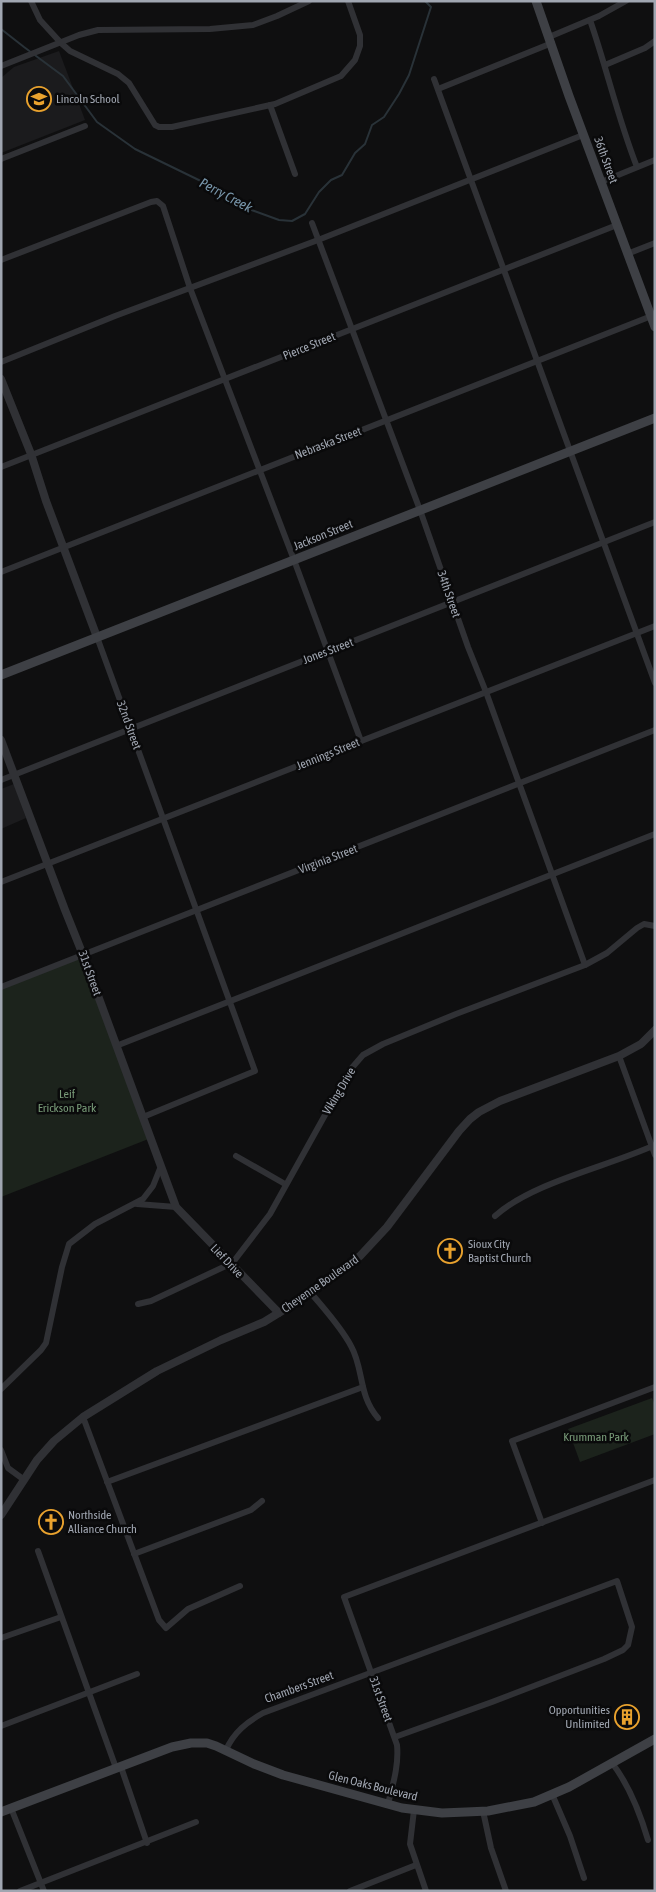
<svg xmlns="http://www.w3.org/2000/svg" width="656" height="1892" font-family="'Asap Condensed',sans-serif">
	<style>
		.built { fill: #1b1b1d }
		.green { fill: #1c231c }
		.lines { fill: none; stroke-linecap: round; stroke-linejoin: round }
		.stream { stroke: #293238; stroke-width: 2 }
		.minor { stroke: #303135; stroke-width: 6 }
		.tertiary { stroke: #303135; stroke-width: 8 }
		.secondary { stroke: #3e4045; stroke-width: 9 }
		.labels { text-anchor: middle; stroke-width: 5; stroke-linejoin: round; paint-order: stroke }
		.poi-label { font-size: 12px; fill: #a0a6b1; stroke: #0a0a0b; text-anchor: start }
		.street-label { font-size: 12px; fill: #a0a6b1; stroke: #0a0a0b }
		.park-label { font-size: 12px; fill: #789b78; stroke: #0a0a0b }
		.water-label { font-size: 14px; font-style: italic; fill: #7896ab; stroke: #0a0a0b }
	</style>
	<rect width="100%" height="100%" fill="#0f0f10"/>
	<g class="built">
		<polygon points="59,51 85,120 1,153 1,78 14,67"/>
		<polygon points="14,784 26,818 1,829 1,789"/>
	</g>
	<g class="green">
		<polygon points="83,955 151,1138 1,1197 1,987"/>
		<polygon points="652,1398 655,1405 655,1434 580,1462 568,1429"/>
	</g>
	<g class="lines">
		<polyline class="stream" points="1,29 24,47 63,76 97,122 135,149 209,185 246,208 279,220 292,221 305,214 319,192 331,180 342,175 355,153 365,144 372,125 384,117 399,94 409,75 431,7 425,1"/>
		<g class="minor">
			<polyline points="31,1 40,20 61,43 70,51 118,74 129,83 155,125 159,127 172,127 275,104 341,76 355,60 360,46 360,35 348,1"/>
			<path d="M590 20C607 69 618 119 637 167"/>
			<polyline points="549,37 599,16 626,1"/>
			<polyline points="605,65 645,48 655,41"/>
			<polyline points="1,66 79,35 98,30 210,29 253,25 277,16 309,1"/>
			<polyline points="434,79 655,683"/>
			<polyline points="438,89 552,43"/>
			<polyline points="270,105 295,174"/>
			<polyline points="1,159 85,126"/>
			<polyline points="601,182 655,160"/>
			<polyline points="312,223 420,510 468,647 486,692 585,965"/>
			<polyline points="627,254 655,243"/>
			<polyline points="1,260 151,202 157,201 163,206 190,288 294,560 361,741"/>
			<polyline points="1,362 115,316 318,240 583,135"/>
			<polyline points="1,467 617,225"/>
			<polyline points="1,572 654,315"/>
			<polyline points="97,637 255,1071 143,1117"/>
			<polyline points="1,780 655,522"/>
			<polyline points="1,882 655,626"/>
			<polyline points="1,987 655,730"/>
			<polyline points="116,1046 655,834"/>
			<polyline points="619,1056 655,1155"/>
			<polyline points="236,1156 285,1184"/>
			<polyline points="137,1204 176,1207"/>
			<path d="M495 1216C533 1182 607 1167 655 1145"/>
			<path d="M311 1293C325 1310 341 1327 351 1346 364 1369 358 1395 378 1418"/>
			<polyline points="138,1304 151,1301 230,1264 234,1261 270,1214 350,1070 363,1055 383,1044 456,1014 585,965 607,953 637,928 644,924 655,926"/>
			<polyline points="1,1389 41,1350 46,1343 62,1267 69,1244 95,1224 143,1199 153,1186 161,1166"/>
			<polyline points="83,1417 159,1620 166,1628 188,1609 240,1586"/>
			<polyline points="1,1450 8,1468 23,1479"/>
			<polyline points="107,1482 363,1387"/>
			<polyline points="542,1523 512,1441 655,1387"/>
			<polyline points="38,1551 116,1768"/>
			<polyline points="134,1554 251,1510 262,1501"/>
			<polyline points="1,1638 61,1617"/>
			<polyline points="1,1726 137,1674"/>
			<path d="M226 1750C234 1732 247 1722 263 1713L617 1581 632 1627 628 1645 623 1650 604 1659 492 1702 395 1737"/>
			<path d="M612 1763C630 1786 640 1813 648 1840"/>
			<polyline points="121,1767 147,1843"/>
			<polyline points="552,1794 570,1836 584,1878"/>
			<path d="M388 1804C393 1784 399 1765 397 1745L344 1597 655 1480"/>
			<polyline points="11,1808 44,1891"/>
			<polyline points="414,1810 410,1844 426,1891"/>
			<polyline points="483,1811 491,1848 506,1891"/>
			<polyline points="20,1891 196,1822"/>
			<polyline points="350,1891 416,1865"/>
		</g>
		<g class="tertiary">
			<polyline points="1,379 31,454 46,501 97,637"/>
			<polyline points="1,740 65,910 83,955 176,1207 279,1313"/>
			<polyline points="1,1515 37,1460 54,1441 83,1417 157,1371 221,1340 264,1322 311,1293 360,1256 387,1227 459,1131 470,1119 479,1112 500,1101 619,1056 641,1044 655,1030"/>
		</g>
		<g class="secondary">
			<polyline points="536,1 569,96 655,327"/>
			<polyline points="1,675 655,418"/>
			<polyline points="1,1812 172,1747 191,1743 207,1743 216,1746 254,1764 283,1775 402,1808 442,1813 466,1812 488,1811 534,1802 569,1787 655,1739"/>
		</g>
	</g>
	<defs>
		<symbol id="school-ring" viewBox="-11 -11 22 22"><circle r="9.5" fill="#0a0a0b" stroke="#e9a22e" stroke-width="1.5"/><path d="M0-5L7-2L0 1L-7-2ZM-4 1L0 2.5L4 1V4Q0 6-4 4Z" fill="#e9a22e"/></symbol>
		<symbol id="church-ring" viewBox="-11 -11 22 22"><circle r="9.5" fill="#0a0a0b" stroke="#e9a22e" stroke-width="1.5"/><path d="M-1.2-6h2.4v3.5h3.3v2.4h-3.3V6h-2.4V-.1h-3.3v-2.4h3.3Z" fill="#e9a22e"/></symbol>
		<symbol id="building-ring" viewBox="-11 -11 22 22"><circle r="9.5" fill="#0a0a0b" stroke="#e9a22e" stroke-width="1.5"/><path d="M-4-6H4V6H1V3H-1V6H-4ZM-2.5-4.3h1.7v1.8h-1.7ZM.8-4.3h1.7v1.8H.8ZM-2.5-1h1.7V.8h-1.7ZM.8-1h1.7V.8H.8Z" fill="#e9a22e"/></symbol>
	</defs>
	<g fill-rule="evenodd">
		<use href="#school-ring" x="25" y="85" width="28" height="28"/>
		<use href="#church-ring" x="436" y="1237" width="28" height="28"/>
		<use href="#church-ring" x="37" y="1508" width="28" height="28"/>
		<use href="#building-ring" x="613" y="1703" width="28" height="28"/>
	</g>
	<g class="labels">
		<g class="poi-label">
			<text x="56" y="103">Lincoln School</text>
			<text x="468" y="1248">Sioux City<tspan x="468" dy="14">Baptist Church</tspan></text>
			<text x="68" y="1519">Northside<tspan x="68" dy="14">Alliance Church</tspan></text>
			<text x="610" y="1714" text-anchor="end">Opportunities<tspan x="610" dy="14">Unlimited</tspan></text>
		</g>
		<g class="street-label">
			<text transform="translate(606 160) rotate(70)" y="4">36th Street</text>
			<text transform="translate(309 346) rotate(-22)" y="4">Pierce Street</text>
			<text transform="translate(328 443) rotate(-21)" y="4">Nebraska Street</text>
			<text transform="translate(323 535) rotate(-22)" y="4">Jackson Street</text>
			<text transform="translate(449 594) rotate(71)" y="4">34th Street</text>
			<text transform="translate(328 651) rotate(-21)" y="4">Jones Street</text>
			<text transform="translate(129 725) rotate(70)" y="4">32nd Street</text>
			<text transform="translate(328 754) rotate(-22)" y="4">Jennings Street</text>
			<text transform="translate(328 859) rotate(-21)" y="4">Virginia Street</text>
			<text transform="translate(90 973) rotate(70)" y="4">31st Street</text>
			<text transform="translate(339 1091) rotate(-59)" y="4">Viking Drive</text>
			<text transform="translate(227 1261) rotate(46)" y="4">Lief Drive</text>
			<text transform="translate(320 1284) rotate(-35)" y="4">Cheyenne Boulevard</text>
			<text transform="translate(299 1687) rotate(-20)" y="4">Chambers Street</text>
			<text transform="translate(381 1699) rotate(70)" y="4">31st Street</text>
			<text transform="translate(373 1786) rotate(14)" y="4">Glen Oaks Boulevard</text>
		</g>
		<g class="park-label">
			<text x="67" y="1098">Leif<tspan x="67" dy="14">Erickson Park</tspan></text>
			<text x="596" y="1441">Krumman Park</text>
		</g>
		<g class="water-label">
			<text transform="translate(226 195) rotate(28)" y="5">Perry Creek</text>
		</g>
	</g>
	<rect width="656" height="1892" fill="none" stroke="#a0a6b1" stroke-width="5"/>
</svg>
